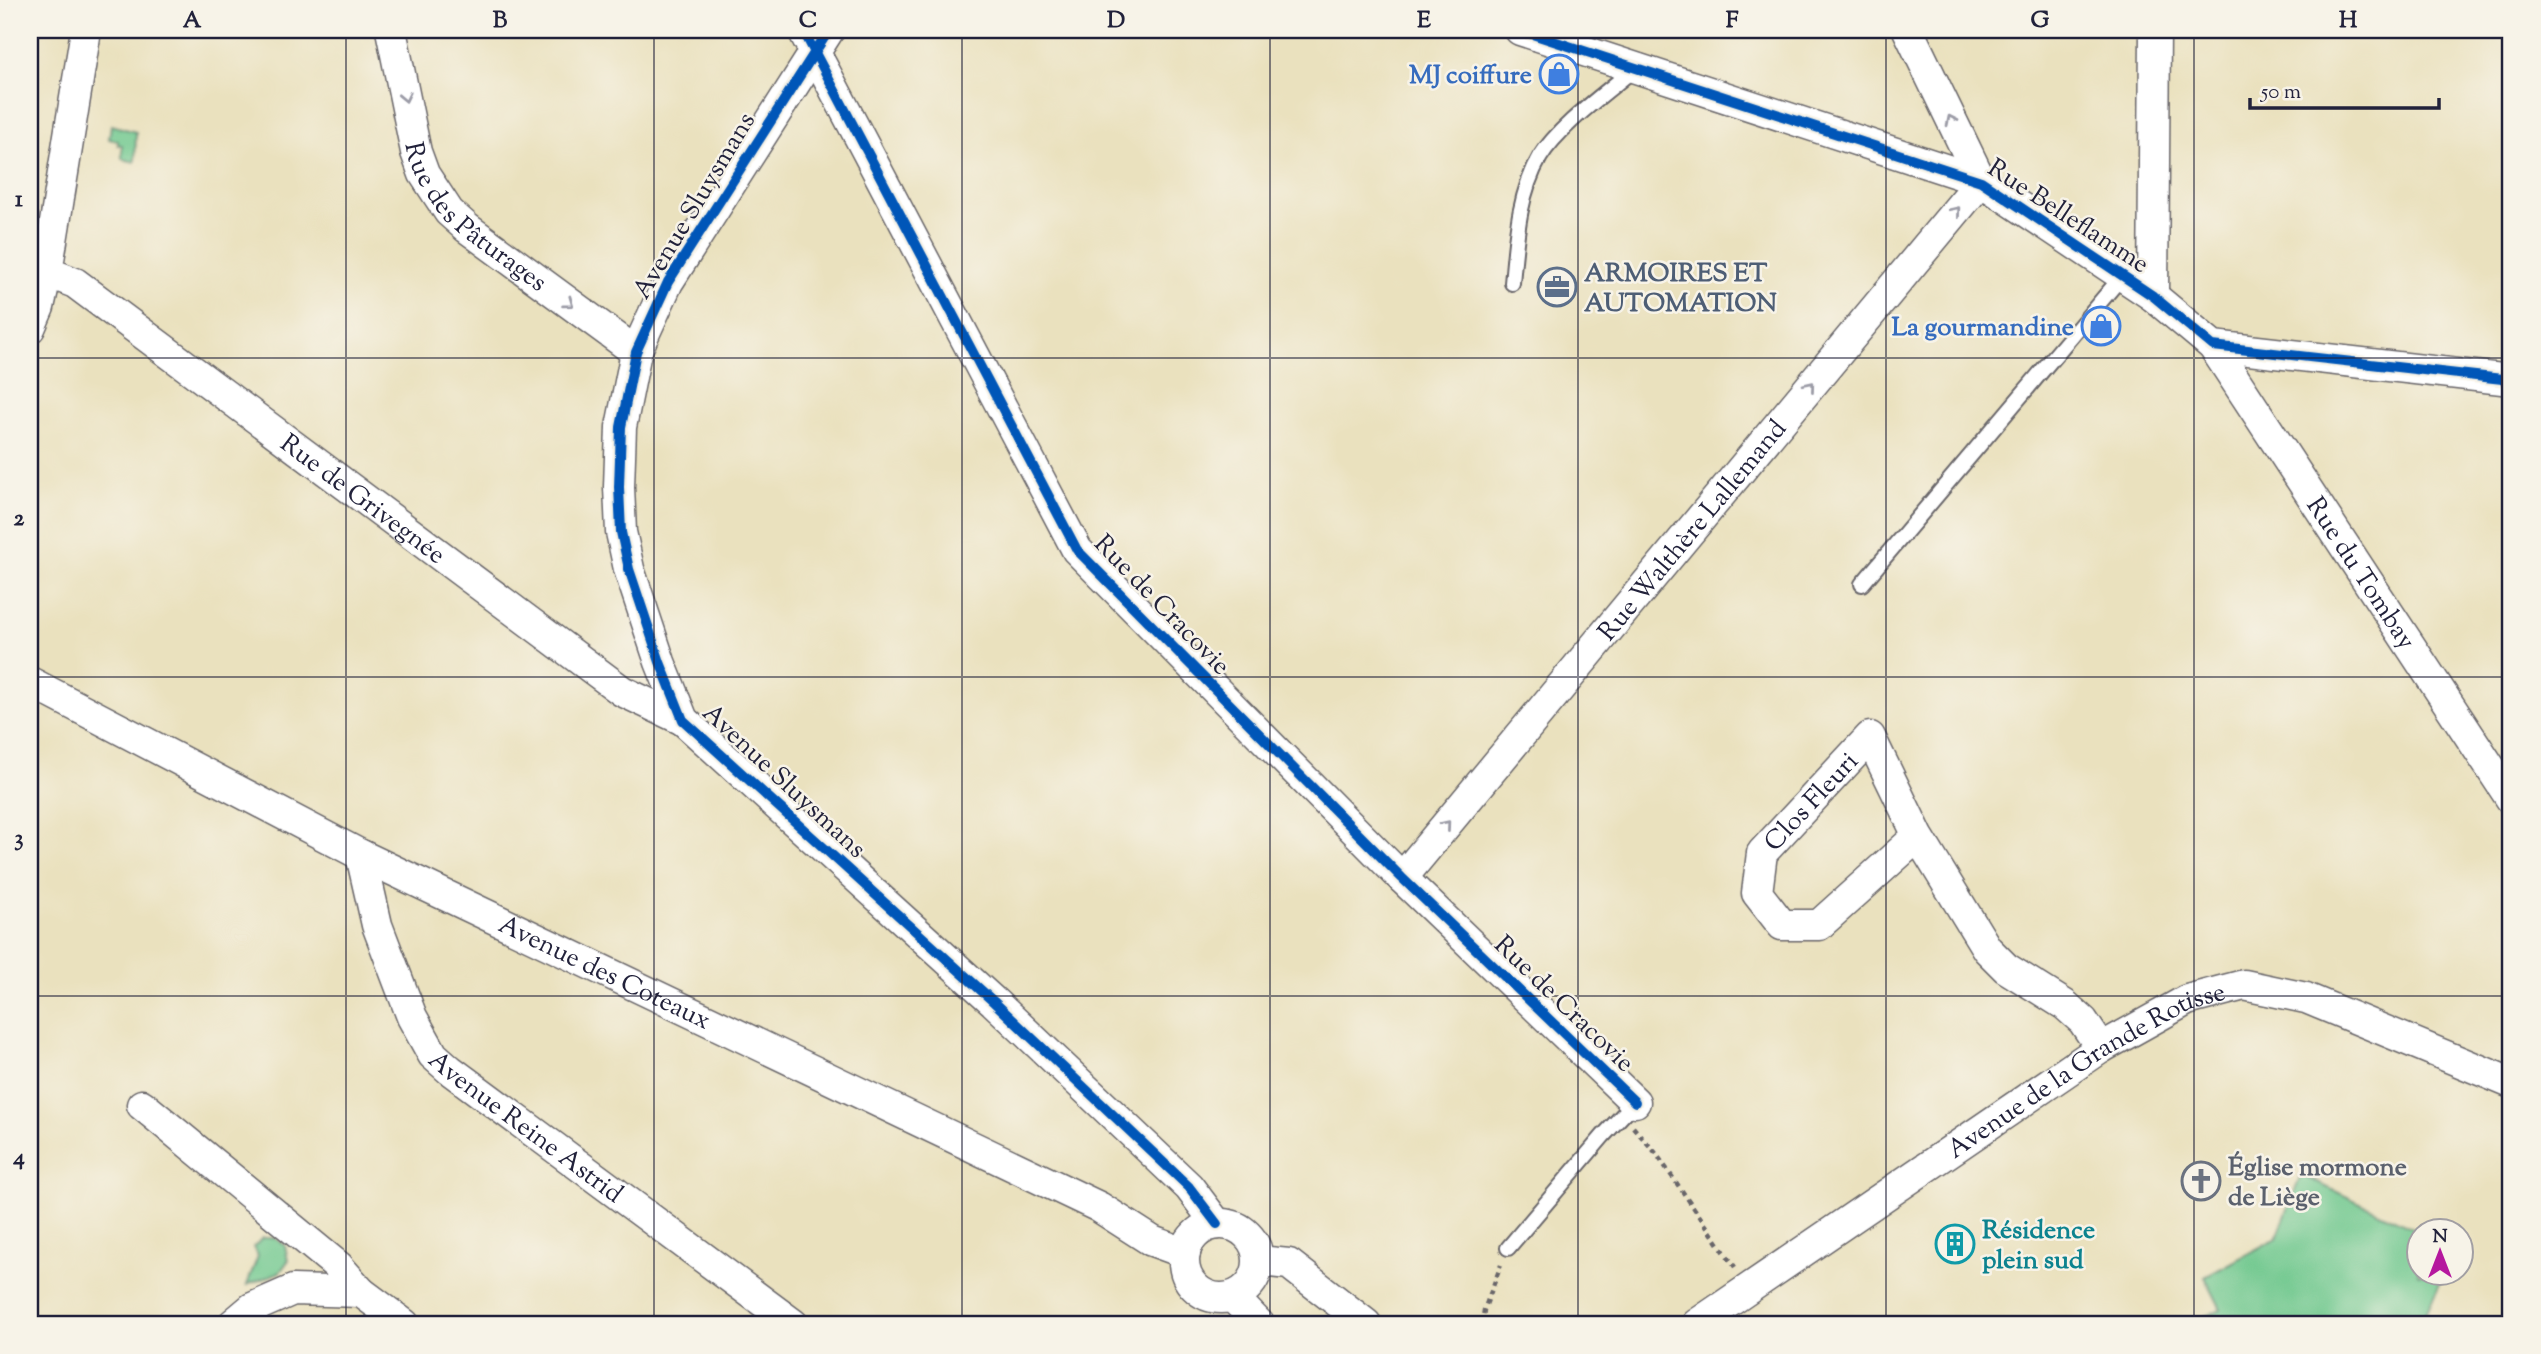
<svg xmlns="http://www.w3.org/2000/svg" width="2541" height="1354" font-family="'Sorts Mill Goudy',serif">
	<style>
		.green { fill: #70c88e; stroke: #497564; stroke-width: 2 }
		.lines { fill: none; stroke-linecap: round; stroke-linejoin: round }
		.lane-casing { stroke: #686569; stroke-width: 18 }
		.street-casing { stroke: #686569; stroke-width: 33 }
		.path { stroke: #686569; stroke-width: 4.5; stroke-dasharray: 5 5; stroke-linecap: butt }
		.lane { stroke: #fff; stroke-width: 14 }
		.street { stroke: #fff; stroke-width: 30 }
		.cycleway-casing { stroke: #f7f3e8; stroke-width: 15 }
		.cycleway { stroke: #0057b8; stroke-width: 10 }
		.oneway { stroke: #9c9ca7 }
		.grid { fill: none; stroke: #22223b; stroke-width: 2; stroke-opacity: 0.55 }
		.labels { text-anchor: middle; stroke-width: 5; stroke-linejoin: round; paint-order: stroke }
		.shop-label { font-size: 26px; font-weight: bold; fill: #366cbe; stroke: #f7f3e8; text-anchor: end }
		.street-label { font-size: 26px; fill: #22223b; stroke: #f7f3e8 }
		.service-label { font-size: 26px; font-weight: bold; fill: #4e5e75; stroke: #f7f3e8; text-anchor: start }
		.worship-label { font-size: 26px; font-weight: bold; fill: #5b616d; stroke: #f7f3e8; text-anchor: start }
		.culture-label { font-size: 26px; font-weight: bold; fill: #0d838f; stroke: #f7f3e8; text-anchor: start }
		.neatline { fill: none; stroke: #22223b; stroke-width: 2.5 }
		.grid-label { font-size: 23px; text-anchor: middle; font-weight: bold; fill: #22223b }
	</style>
	<rect width="100%" height="100%" fill="#f7f3e8"/>
	<filter id="ink" filterUnits="userSpaceOnUse"><feTurbulence type="fractalNoise" baseFrequency=".0143" numOctaves="2"/><feDisplacementMap in="SourceGraphic" scale="14" xChannelSelector="R" yChannelSelector="G"/><feConvolveMatrix kernelMatrix="1 2 1 2 8 2 1 2 1" color-interpolation-filters="sRGB"/></filter>
	<filter id="wash" filterUnits="userSpaceOnUse"><feTurbulence type="fractalNoise" baseFrequency=".00686" numOctaves="4" result="noise"/><feDisplacementMap in="SourceGraphic" scale="28" xChannelSelector="R" yChannelSelector="G"/><feGaussianBlur stdDeviation="1.57" result="paint"/><feColorMatrix in="noise" values="0 0 0 0 0 0 0 0 0 0 0 0 0 0 0 0 0 1.4 0 .05"/><feComposite in="paint" operator="in"/></filter>
	<g filter="url(#wash)">
		<rect width="100%" height="100%" fill="#eae1be"/>
		<g class="green">
			<polygon points="111,125 136,132 135,162 122,159 122,145 118,145 118,141 109,139"/>
			<polygon points="2301,1175 2420,1231 2418,1274 2444,1274 2421,1324 2188,1324 2221,1309 2205,1277 2277,1238"/>
			<polygon points="262,1238 274,1238 285,1245 288,1261 280,1272 247,1285 258,1256 254,1247"/>
		</g>
	</g>
	<g filter="url(#ink)">
		<g class="lines">
			<defs>
				<g id="lane">
					<path d="M1512 283C1516 241 1518 195 1540 157 1559 126 1607 92 1635 68"/>
					<polyline points="1862,584 2123,275"/>
					<polyline points="1508,1248 1603,1136 1635,1102"/>
				</g>
				<g id="street">
					<path id="s1" d="M391 30 416 152 424 174 449 212 467 228 636 352"/>
					<polyline points="803,30 1077,550 1402,878 1635,1102"/>
					<polyline points="829,30 668,282 636,352 621,427 619,487 621,532 629,569 660,662 683,720 994,1002 1189,1187 1217,1224"/>
					<polyline points="1520,30 1981,181 2153,296 2213,346 2511,380"/>
					<path id="s2" d="M47 272 75 283 622 691 683 720"/>
					<polyline points="2153,296 2155,30"/>
					<polyline points="30,328 39,307 47,272 86,30"/>
					<path id="s3" d="M2213 346 2511 799"/>
					<path id="s4" d="M30 682 361 855 1099 1207 1152 1241 1185 1253"/>
					<path id="s5" d="M1918 836 1819 925H1782L1757 893 1762 853 1870 737 1918 836 1987 949 2006 968 2065 1005 2083 1021 2101 1048"/>
					<path id="s6" d="M361 855 377 925 412 1017 433 1055 450 1070 793 1324"/>
					<path id="s7" d="M1402 878 1981 181 1908 30"/>
					<polyline points="142,1105 338,1266 361,1292"/>
					<circle cx="1221" cy="1261" r="37"/>
					<polyline points="1259,1261 1289,1264 1366,1324"/>
					<polyline points="1233,1297 1259,1324"/>
					<polyline points="233,1324 252,1308 293,1290 361,1292 404,1324"/>
					<path id="s8" d="M1697 1324 2101 1048 2187 1000 2244 985 2306 998 2511 1083"/>
				</g>
			</defs>
			<use href="#lane" class="lane-casing"/>
			<use href="#street" class="street-casing"/>
			<g class="path">
				<polyline points="1633,1127 1655,1152 1735,1267"/>
				<polyline points="1482,1324 1484,1310 1501,1265"/>
			</g>
			<use href="#lane" class="lane"/>
			<use href="#street" class="street"/>
			<defs>
				<g id="cycleway">
					<polyline points="803,30 1077,550 1402,878 1635,1102"/>
					<polyline points="829,30 668,282 636,352 621,427 619,487 621,532 629,569 660,662 683,720 994,1002 1189,1187 1217,1224"/>
					<polyline points="1520,30 1981,181 2153,296 2213,346 2511,380"/>
				</g>
			</defs>
			<use href="#cycleway" class="cycleway-casing"/>
			<use href="#cycleway" class="cycleway"/>
		</g>
		<defs><path id="oneway-chevron" d="M-2-3.5L2.5 0L-2 3.5" fill="none" stroke-width="1.6" stroke-linecap="round" stroke-linejoin="round" transform="scale(1.75)"/></defs>
		<g class="oneway">
			<use href="#oneway-chevron" transform="translate(405 97) rotate(78)"/>
			<use href="#oneway-chevron" transform="translate(1951 120) rotate(-116)"/>
			<use href="#oneway-chevron" transform="translate(1956 211) rotate(-50)"/>
			<use href="#oneway-chevron" transform="translate(569 303) rotate(36)"/>
			<use href="#oneway-chevron" transform="translate(1810 386) rotate(-50)"/>
			<use href="#oneway-chevron" transform="translate(1446 825) rotate(-50)"/>
		</g>
	</g>
	<path class="grid" d="M346 30V1324M654 30V1324M962 30V1324M1270 30V1324M1578 30V1324M1886 30V1324M2194 30V1324M30 358H2511M30 677H2511M30 996H2511"/>
	<defs>
		<symbol id="shop-ring" viewBox="-11 -11 22 22"><circle r="9.5" fill="#f7f3e8" stroke="#3f7fe0" stroke-width="1.5"/><path d="M-5-2.5h2.3a2.7 3.5 0 0 1 5.4 0H5L5.5 6h-11ZM-1.5-2.5h3a1.5 2.3 0 0 0-3 0Z" fill="#3f7fe0"/></symbol>
		<symbol id="office-ring" viewBox="-11 -11 22 22"><circle r="9.5" fill="#f7f3e8" stroke="#5c6f8a" stroke-width="1.5"/><path d="M-6-3h4V-5.5h4V-3h4V5H-6ZM-1-4.5V-3h2v-1.5ZM-6 0V1H6V0Z" fill="#5c6f8a"/></symbol>
		<symbol id="church-ring" viewBox="-11 -11 22 22"><circle r="9.5" fill="#f7f3e8" stroke="#6b7280" stroke-width="1.5"/><path d="M-1.2-6h2.4v3.5h3.3v2.4h-3.3V6h-2.4V-.1h-3.3v-2.4h3.3Z" fill="#6b7280"/></symbol>
		<symbol id="building-ring" viewBox="-11 -11 22 22"><circle r="9.5" fill="#f7f3e8" stroke="#0f9aa8" stroke-width="1.5"/><path d="M-4-6H4V6H1V3H-1V6H-4ZM-2.5-4.3h1.7v1.8h-1.7ZM.8-4.3h1.7v1.8H.8ZM-2.5-1h1.7V.8h-1.7ZM.8-1h1.7V.8H.8Z" fill="#0f9aa8"/></symbol>
	</defs>
	<g fill-rule="evenodd">
		<use href="#shop-ring" x="1537" y="52" width="44" height="44"/>
		<use href="#office-ring" x="1535" y="265" width="44" height="44"/>
		<use href="#shop-ring" x="2079" y="304" width="44" height="44"/>
		<use href="#church-ring" x="2179" y="1159" width="44" height="44"/>
		<use href="#building-ring" x="1933" y="1222" width="44" height="44"/>
	</g>
	<g class="labels">
		<g class="shop-label">
			<text x="1532" y="83">MJ coiffure</text>
			<text x="2074" y="335">La gourmandine</text>
		</g>
		<g class="street-label">
			<text transform="translate(693 205) rotate(-59)" y="9">Avenue Sluysmans</text>
			<text dy="9" stroke="none"><textPath href="#s1" startOffset="214">Rue des Pâturages</textPath></text>
			<text transform="translate(2069 215) rotate(33)" y="9">Rue Belleflamme</text>
			<text dy="9" stroke="none"><textPath href="#s2" startOffset="390">Rue de Grivegnée</textPath></text>
			<text dy="9" stroke="none"><textPath href="#s7" startOffset="453">Rue Walthère Lallemand</textPath></text>
			<text dy="9" stroke="none"><textPath href="#s3" startOffset="271">Rue du Tombay</textPath></text>
			<text transform="translate(1163 604) rotate(46)" y="9">Rue de Cracovie</text>
			<text transform="translate(785 780) rotate(43)" y="9">Avenue Sluysmans</text>
			<text dy="9" stroke="none"><textPath href="#s5" startOffset="322">Clos Fleuri</textPath></text>
			<text dy="9" stroke="none"><textPath href="#s4" startOffset="644">Avenue des Coteaux</textPath></text>
			<text transform="translate(1565 1003) rotate(44)" y="9">Rue de Cracovie</text>
			<text dy="9" stroke="none"><textPath href="#s8" startOffset="466">Avenue de la Grande Rotisse</textPath></text>
			<text dy="9" stroke="none"><textPath href="#s6" startOffset="331">Avenue Reine Astrid</textPath></text>
		</g>
		<g class="service-label">
			<text x="1584" y="281">ARMOIRES ET<tspan x="1584" dy="30">AUTOMATION</tspan></text>
		</g>
		<g class="worship-label">
			<text x="2228" y="1175">Église mormone<tspan x="2228" dy="30">de Liège</tspan></text>
		</g>
		<g class="culture-label">
			<text x="1982" y="1238">Résidence<tspan x="1982" dy="30">plein sud</tspan></text>
		</g>
	</g>
	<rect width="2541" height="1354" fill="none" stroke="#f7f3e8" stroke-width="77"/>
	<g transform="translate(2440 1252)"><circle r="33" fill="#f7f3e8" stroke="#a29fa3" stroke-width="2"/>
	<path d="M0-5L12 26L0 18L-12 26Z" fill="#b5179e"/>
	<text y="-10" font-size="19" font-weight="bold" text-anchor="middle" fill="#22223b">N</text>
	</g>
	<path d="M2250 98v10h189v-10" fill="none" stroke="#22223b" stroke-width="3.5"/>
	<text x="2261" y="98" font-size="21" fill="#22223b" stroke="#f7f3e8" stroke-width="5" paint-order="stroke">50 m</text>
	<rect x="38" y="38" width="2464" height="1278" class="neatline"/>
	<g class="grid-label">
		<text x="192" y="27">A</text>
		<text x="500" y="27">B</text>
		<text x="808" y="27">C</text>
		<text x="1116" y="27">D</text>
		<text x="1424" y="27">E</text>
		<text x="1732" y="27">F</text>
		<text x="2040" y="27">G</text>
		<text x="2348" y="27">H</text>
		<text x="19" y="206">1</text>
		<text x="19" y="525">2</text>
		<text x="19" y="845">3</text>
		<text x="19" y="1164">4</text>
	</g>
</svg>
